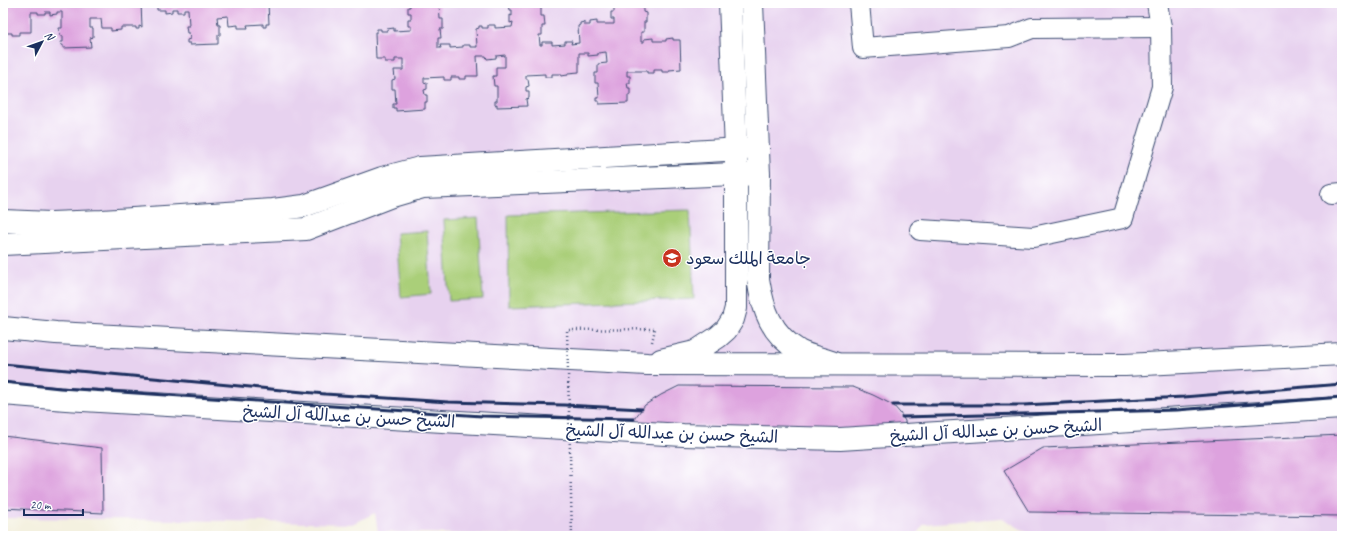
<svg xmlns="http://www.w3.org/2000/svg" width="1345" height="539" font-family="Caveat,'Playpen Sans Arabic',sans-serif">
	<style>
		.built { fill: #e7d2ef }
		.green { fill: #aacf79; stroke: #627f6c }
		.building { fill: #dda2de }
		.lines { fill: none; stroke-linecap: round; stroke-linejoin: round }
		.minor-casing { stroke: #3c4c72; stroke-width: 22 }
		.tertiary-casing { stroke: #3c4c72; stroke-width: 24 }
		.secondary-casing { stroke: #3c4c72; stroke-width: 24 }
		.path { stroke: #3c4c72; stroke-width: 2.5; stroke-dasharray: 1 3; stroke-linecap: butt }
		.minor { stroke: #fff; stroke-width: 20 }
		.tertiary { stroke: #fff; stroke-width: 22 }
		.secondary { stroke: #fff; stroke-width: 22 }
		.rail { stroke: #1b2f5e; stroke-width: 3 }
		.path-bridge { stroke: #3c4c72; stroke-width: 2.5; stroke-dasharray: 1 3; stroke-linecap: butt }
		.labels { text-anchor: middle; stroke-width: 3; stroke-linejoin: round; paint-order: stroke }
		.poi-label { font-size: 17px; fill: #1b2f5e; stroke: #fff; text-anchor: start }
		.street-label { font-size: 17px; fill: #1b2f5e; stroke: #fff }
	</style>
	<rect width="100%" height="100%" fill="#fff"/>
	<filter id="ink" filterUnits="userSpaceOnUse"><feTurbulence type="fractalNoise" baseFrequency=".025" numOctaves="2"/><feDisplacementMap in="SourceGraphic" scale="8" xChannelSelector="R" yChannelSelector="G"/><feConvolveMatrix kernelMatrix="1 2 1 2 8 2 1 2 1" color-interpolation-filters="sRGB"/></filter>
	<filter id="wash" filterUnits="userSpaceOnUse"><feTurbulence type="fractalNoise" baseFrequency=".012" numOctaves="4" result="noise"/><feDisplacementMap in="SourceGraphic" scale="16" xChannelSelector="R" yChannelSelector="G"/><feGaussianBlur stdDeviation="0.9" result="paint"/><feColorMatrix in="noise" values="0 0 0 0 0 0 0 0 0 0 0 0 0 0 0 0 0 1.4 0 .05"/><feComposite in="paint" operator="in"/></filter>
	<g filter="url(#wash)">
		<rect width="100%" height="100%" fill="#f4f1e0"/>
		<polygon class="built" points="3,3 1342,3 1342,536 1033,536 1002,518 924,524 915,536 550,536 378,532 375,513 352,524 180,520 3,518"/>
		<g class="green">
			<polygon points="690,210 694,299 509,306 508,215"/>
			<polygon points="478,218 483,299 449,301 444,220"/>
			<polygon points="427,231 431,294 401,297 396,233"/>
		</g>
		<g id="blocks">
			<g class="building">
				<polygon points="17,3 141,3 142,27 139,26 139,29 136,29 136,27 121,27 121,30 111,31 111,28 102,28 101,19 90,19 90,28 93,28 93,37 90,38 91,47 63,48 63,45 61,45 60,42 63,42 63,36 60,36 59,28 62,28 62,12 57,12 57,14 50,15 50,12 45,12 45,14 38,14 38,12 31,12 31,32 19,32 19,35 12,35 12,33 3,33 3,4"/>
				<polygon points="157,3 268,3 269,24 266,24 266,27 263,27 263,24 247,25 248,28 238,28 238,25 229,26 228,16 217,17 218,25 220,25 220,35 218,35 218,44 190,45 190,43 187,43 187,40 190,39 189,33 187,33 186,26 189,26 188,9 184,9 184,12 177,12 177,9 172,9 172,12 165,13 165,10 157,10"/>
				<polygon points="410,3 439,3 440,19 443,19 443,29 440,29 441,38 438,38 438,48 441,48 440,45 450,45 450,48 463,47 463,45 470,45 470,47 477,47 476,29 479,28 479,26 482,26 482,28 488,28 488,25 495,25 495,28 512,27 513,22 510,23 510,15 512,16 512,10 510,10 509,4 541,3 541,16 544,16 545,26 542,26 542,35 539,35 540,45 542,45 542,42 552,42 552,45 565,44 565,41 572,41 571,44 579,43 578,26 580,25 580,23 584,22 584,25 590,25 590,22 597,21 597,24 614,24 614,19 611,19 611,12 614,12 614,7 611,7 611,3 643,3 643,12 646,13 646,22 644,22 644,32 641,32 641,42 644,42 644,39 653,38 653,41 666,41 666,39 673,38 673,40 680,40 681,69 669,70 669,72 662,72 662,70 654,70 654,73 647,73 647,71 627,71 627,76 630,76 630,83 627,83 628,88 630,88 630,95 628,95 628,103 599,104 599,101 596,101 596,98 599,98 598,83 595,83 595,73 598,73 598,64 607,63 606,52 598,53 598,55 588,56 588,53 579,53 579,72 568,73 568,75 561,76 561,74 552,74 552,77 545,77 545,74 526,75 526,79 528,79 529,86 526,87 526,91 529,91 529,98 526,99 527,106 497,107 497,104 495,105 495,101 497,101 497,86 494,86 493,76 496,76 496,67 505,67 505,55 496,56 496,58 487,59 486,56 477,56 478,76 466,76 466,79 459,79 459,77 451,77 451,80 444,80 444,77 424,78 424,83 427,82 427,89 424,90 425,95 427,95 427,102 425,102 425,109 396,111 396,108 393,108 393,104 396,104 395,89 392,89 392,80 395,79 394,70 403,70 403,59 395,59 395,62 385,62 385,59 376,59 375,32 377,32 377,29 381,29 381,31 387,31 387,29 394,28 394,31 411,30 411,26 408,26 408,19 411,19 411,13 408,13 408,7 410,7"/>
				<polygon points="679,386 853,387 873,395 893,405 900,413 905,421 905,424 897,433 633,423 634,419 645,405 661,395"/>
				<polygon points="1342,435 1342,516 1029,512 1004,471 1043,448"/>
				<polygon points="3,436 102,448 103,513 3,508"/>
			</g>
		</g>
	</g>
	<g filter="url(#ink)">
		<use href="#blocks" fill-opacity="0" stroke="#3c4c72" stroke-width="1"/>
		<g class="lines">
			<defs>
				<g id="minor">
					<polyline points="859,3 863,48 1009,37 1032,28 1161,27"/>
					<polyline points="1331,194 1342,193"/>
					<polyline points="920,230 1033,237 1123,218 1162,87 1161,27 1157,3"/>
				</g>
				<g id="tertiary">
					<path d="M752 3 759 175 758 279C763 310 771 334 799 351 809 356 823 359 834 363"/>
					<polyline points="3,221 51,223 102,221 273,210 304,206 382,178 420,168 758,148"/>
					<polyline points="3,244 306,229 389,197 423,187 735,174 759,175"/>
					<polyline points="661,360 695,352 718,337 726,330 733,319 736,308 736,150 730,3"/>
				</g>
				<g id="secondary">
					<polyline points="3,328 56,333 647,364 1125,365 1342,354"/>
					<polyline points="3,394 66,399 683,435 840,439 1342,408"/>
				</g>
			</defs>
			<use href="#minor" class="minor-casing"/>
			<use href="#tertiary" class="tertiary-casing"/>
			<use href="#secondary" class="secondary-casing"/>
			<polyline class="path" points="652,342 655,329"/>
			<use href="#minor" class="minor"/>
			<use href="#tertiary" class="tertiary"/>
			<use href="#secondary" class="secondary"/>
			<g class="rail">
				<polyline points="3,364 325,394 448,402 564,405 642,409"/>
				<polyline points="3,382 60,388 482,416 634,419"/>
				<polyline points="893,405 1023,405 1184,397 1342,384"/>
				<polyline points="902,417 1177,410 1342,397"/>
			</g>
			<polyline class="path-bridge" points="572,536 567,330 655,329"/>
		</g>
	</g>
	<defs>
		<symbol id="university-disc" viewBox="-11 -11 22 22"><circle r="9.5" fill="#c8321e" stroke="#fff"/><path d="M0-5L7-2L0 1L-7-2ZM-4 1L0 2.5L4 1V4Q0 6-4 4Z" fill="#fff"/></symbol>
	</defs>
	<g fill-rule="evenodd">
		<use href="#university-disc" x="661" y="247" width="22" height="22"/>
	</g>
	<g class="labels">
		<g class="poi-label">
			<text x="686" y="264">جامعة الملك سعود</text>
		</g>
		<g class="street-label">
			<text transform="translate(349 416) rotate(3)" y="6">الشيخ حسن بن عبدالله آل الشيخ</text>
			<text transform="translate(996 430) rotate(-3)" y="6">الشيخ حسن بن عبدالله آل الشيخ</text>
			<text transform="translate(672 433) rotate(2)" y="6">الشيخ حسن بن عبدالله آل الشيخ</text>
		</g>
	</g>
	<rect width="1345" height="539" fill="none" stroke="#fff" stroke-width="16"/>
	<g transform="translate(42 42) rotate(49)" stroke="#ffffff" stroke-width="3" paint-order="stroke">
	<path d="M0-3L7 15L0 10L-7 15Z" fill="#1b2f5e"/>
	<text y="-6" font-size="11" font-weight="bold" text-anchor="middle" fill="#1b2f5e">N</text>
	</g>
	<path d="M24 509v6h59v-6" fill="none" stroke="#1b2f5e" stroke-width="2"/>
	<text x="30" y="509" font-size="12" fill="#1b2f5e" stroke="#ffffff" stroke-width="3" paint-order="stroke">20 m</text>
</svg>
